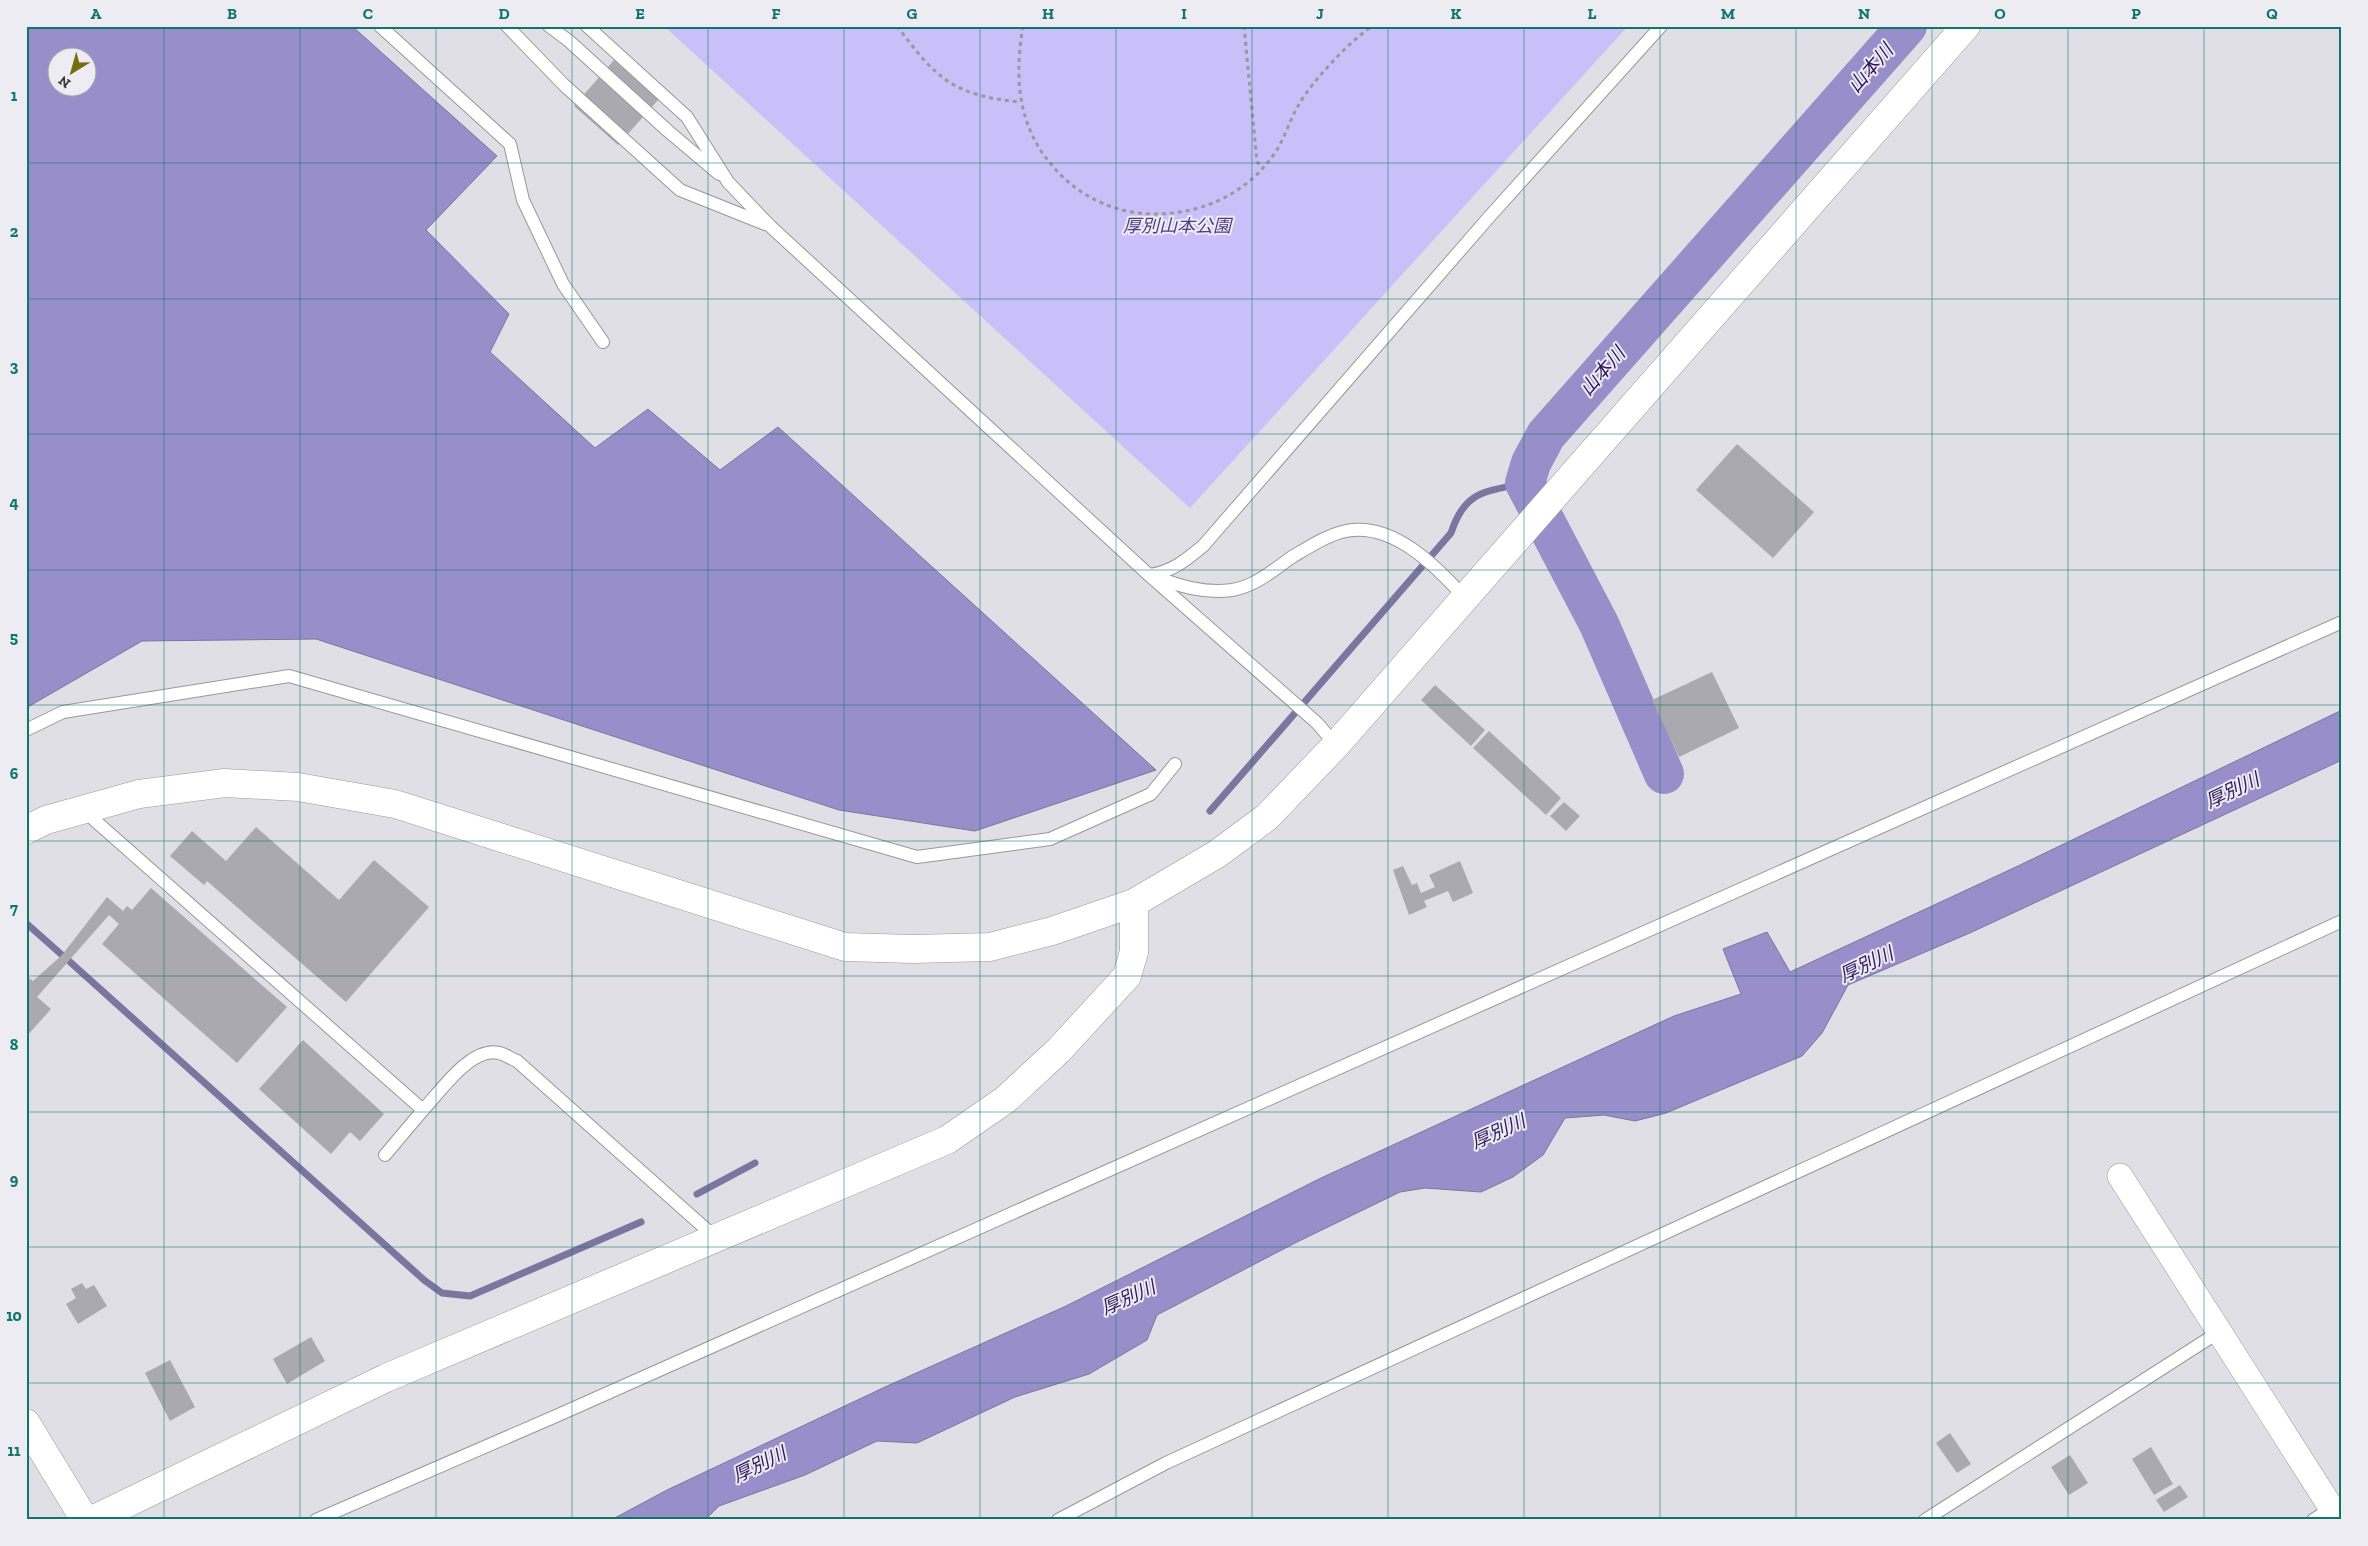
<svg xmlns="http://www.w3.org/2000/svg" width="2368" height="1546" font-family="'Zilla Slab','Noto Sans JP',serif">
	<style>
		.green { fill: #c9c0f9 }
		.water { fill: #988fca; stroke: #7c759f; fill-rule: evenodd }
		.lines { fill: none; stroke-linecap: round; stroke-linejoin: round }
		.stream { stroke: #7c759f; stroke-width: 7 }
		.river { stroke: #988fca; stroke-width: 40 }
		.building { fill: #aaa9af }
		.service-casing { stroke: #98979c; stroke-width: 14 }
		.minor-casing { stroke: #98979c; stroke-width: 26 }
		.tertiary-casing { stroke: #98979c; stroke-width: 29 }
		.secondary-casing { stroke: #98979c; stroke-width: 29 }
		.path { stroke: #99999d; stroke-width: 3; stroke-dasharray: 4 4; stroke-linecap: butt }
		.service { stroke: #fff; stroke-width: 12 }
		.minor { stroke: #fff; stroke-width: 25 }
		.tertiary { stroke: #fff; stroke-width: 28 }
		.secondary { stroke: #fff; stroke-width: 28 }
		.grid { fill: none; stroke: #0f766e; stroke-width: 1; stroke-opacity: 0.55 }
		.labels { text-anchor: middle; stroke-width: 4; stroke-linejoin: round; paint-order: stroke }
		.park-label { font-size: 18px; font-style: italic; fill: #4e3d85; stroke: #edecf2 }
		.water-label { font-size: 19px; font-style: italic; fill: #2f1a5f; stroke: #edecf2 }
		.neatline { fill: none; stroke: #0f766e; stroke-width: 2 }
		.grid-label { font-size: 16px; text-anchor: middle; font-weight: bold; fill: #0f766e }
	</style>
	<rect width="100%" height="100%" fill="#dfdfe5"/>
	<polygon class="green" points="664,26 1628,26 1190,508"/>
	<g class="water">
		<path d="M26 26H352L497 156 426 230 509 314 490 352 595 448 648 409 720 470 778 427 1156 770 975 831 839 810 316 639 142 641 26 708ZM58 58H88V88H58Z"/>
		<polygon points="2342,710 2342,760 1972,932 1848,985 1822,1033 1802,1056 1666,1113 1635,1121 1604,1115 1565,1118 1543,1155 1513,1177 1481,1192 1425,1188 1400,1192 1295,1243 1157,1315 1147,1340 1089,1374 1015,1397 917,1443 877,1441 805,1475 719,1506 705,1520 611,1520 667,1490 885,1387 1066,1306 1321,1178 1674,1016 1741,994 1723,949 1767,932 1790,972 2018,866"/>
	</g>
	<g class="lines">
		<g class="stream">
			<path d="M1210 811 1451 533C1465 490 1485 492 1525 483"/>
			<polyline points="26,923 62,955"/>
			<polyline points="69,961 424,1280 442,1293 470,1296 641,1222"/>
			<polyline points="697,1194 755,1163"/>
		</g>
		<polyline class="river" points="1664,774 1599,624 1525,483 1531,463 1546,435 1907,26"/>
	</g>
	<g class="building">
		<polygon points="614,60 659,99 618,145 574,106"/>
		<polygon points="1737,444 1814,512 1773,558 1696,490"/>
		<polygon points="1712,672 1739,728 1679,757 1652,700"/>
		<polygon points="1435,685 1485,730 1471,746 1421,700"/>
		<polygon points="1489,731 1561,798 1546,815 1473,748"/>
		<polygon points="1564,802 1580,816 1566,831 1550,816"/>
		<polygon points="256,827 339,900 374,860 429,907 346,1002 207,881 204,885 170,856 192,831 226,861"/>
		<polygon points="1460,861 1473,893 1453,902 1448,891 1424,901 1427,907 1409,915 1393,870 1403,866 1412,885 1417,883 1421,893 1435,887 1429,875"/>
		<polygon points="151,888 287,1007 237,1063 102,944 119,924 109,915 37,997 51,1009 26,1037 26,981 29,978 33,981 62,955 107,897 123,911 127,906 132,910"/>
		<polygon points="303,1040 384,1114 360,1141 350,1132 331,1154 259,1089"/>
		<polygon points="82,1283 86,1289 94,1285 107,1306 78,1324 66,1304 76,1298 71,1289"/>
		<polygon points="311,1337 325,1361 287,1384 273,1359"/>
		<polygon points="170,1360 195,1407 170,1421 145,1373"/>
		<polygon points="1950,1433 1971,1464 1957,1473 1936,1443"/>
		<polygon points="2151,1447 2173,1484 2154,1495 2132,1459"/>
		<polygon points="2070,1455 2088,1483 2069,1495 2051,1467"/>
		<polygon points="2180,1485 2188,1497 2164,1512 2156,1500"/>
	</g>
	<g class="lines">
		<defs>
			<g id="service">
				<polyline points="380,26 510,144 523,200 563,284 603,342"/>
				<polyline points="507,26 564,85 680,190 765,224"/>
				<polyline points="549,26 569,41 668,131 719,174"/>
				<polyline points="587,26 687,117 728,182 770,226 1149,575 1317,723 1336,745"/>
				<path d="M1149 575C1172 572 1186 560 1203 546L1490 216 1661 26"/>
				<path d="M1155 577C1181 586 1204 594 1232 590 1256 586 1273 570 1292 557 1309 547 1327 535 1346 531 1393 522 1436 566 1464 597"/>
				<polyline points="26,730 63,712 289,676 917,857 1050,839 1151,794 1175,764"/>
				<path d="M83 810 423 1110C440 1092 471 1046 499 1053 505 1054 511 1059 517 1061L716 1238"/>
				<polyline points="385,1155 423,1110"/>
				<polyline points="316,1520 556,1416 2342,622"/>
				<polyline points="1058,1520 1166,1463 2342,921"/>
				<polyline points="1925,1520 2219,1332"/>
				<polyline points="2313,1520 2332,1508"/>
			</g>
			<polyline id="minor" points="2120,1176 2339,1520"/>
			<g id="tertiary">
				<polyline points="26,830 46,820 139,794 225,783 298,787 395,804 845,947 913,949 990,947 1052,931 1134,903 1217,854 1267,817 1336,745 1966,26"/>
				<polyline points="92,1520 386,1378 947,1140 1005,1100 1059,1050 1127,976 1134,952 1134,903"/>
			</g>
			<polyline id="secondary" points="26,1423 85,1520"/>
		</defs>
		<use href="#service" class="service-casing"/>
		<use href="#minor" class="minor-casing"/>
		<use href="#tertiary" class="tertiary-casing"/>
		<use href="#secondary" class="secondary-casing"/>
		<g class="path">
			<path d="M897 26C937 79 952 95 1020 102"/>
			<path d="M1023 26C1013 85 1019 136 1065 179 1090 202 1124 215 1158 214 1203 213 1245 194 1272 157 1284 142 1288 123 1298 106 1312 81 1348 43 1372 26"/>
			<polyline points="1244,26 1257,162 1263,168"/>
		</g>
		<use href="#service" class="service"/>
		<use href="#minor" class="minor"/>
		<use href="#tertiary" class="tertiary"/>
		<use href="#secondary" class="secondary"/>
	</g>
	<path class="grid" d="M164 26V1520M300 26V1520M436 26V1520M572 26V1520M708 26V1520M844 26V1520M980 26V1520M1116 26V1520M1252 26V1520M1388 26V1520M1524 26V1520M1660 26V1520M1796 26V1520M1932 26V1520M2068 26V1520M2204 26V1520M26 163H2342M26 299H2342M26 434H2342M26 570H2342M26 705H2342M26 841H2342M26 976H2342M26 1112H2342M26 1247H2342M26 1383H2342"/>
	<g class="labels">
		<g class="park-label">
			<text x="1177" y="232">厚別山本公園</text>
		</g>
		<g class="water-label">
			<text transform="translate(1870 68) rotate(-49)" y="7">山本川</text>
			<text transform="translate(1602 371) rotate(-49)" y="7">山本川</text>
			<text transform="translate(2232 790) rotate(-25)" y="7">厚別川</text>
			<text transform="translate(1866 964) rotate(-25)" y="7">厚別川</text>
			<text transform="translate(1498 1131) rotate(-24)" y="7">厚別川</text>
			<text transform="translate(1128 1297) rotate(-24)" y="7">厚別川</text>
			<text transform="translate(759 1464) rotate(-26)" y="7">厚別川</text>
		</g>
	</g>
	<rect width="2368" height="1546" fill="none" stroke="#edecf2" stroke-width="55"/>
	<g transform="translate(72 72) rotate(217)"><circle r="24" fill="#edecf2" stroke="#a5a4a9"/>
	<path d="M0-4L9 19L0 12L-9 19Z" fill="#746e0c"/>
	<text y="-8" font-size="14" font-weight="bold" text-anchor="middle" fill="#39393b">N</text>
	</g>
	<rect x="28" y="28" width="2312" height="1490" class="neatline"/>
	<g class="grid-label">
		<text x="96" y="19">A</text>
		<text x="232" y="19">B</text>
		<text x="368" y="19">C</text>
		<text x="504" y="19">D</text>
		<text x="640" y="19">E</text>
		<text x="776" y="19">F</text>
		<text x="912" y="19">G</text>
		<text x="1048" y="19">H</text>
		<text x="1184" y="19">I</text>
		<text x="1320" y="19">J</text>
		<text x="1456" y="19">K</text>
		<text x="1592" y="19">L</text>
		<text x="1728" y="19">M</text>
		<text x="1864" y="19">N</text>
		<text x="2000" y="19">O</text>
		<text x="2136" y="19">P</text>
		<text x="2272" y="19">Q</text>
		<text x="14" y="101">1</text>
		<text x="14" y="237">2</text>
		<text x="14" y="372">3</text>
		<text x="14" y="508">4</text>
		<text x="14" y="643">5</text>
		<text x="14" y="779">6</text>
		<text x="14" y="914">7</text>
		<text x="14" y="1050">8</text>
		<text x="14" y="1185">9</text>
		<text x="14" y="1321">10</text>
		<text x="14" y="1456">11</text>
	</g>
</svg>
